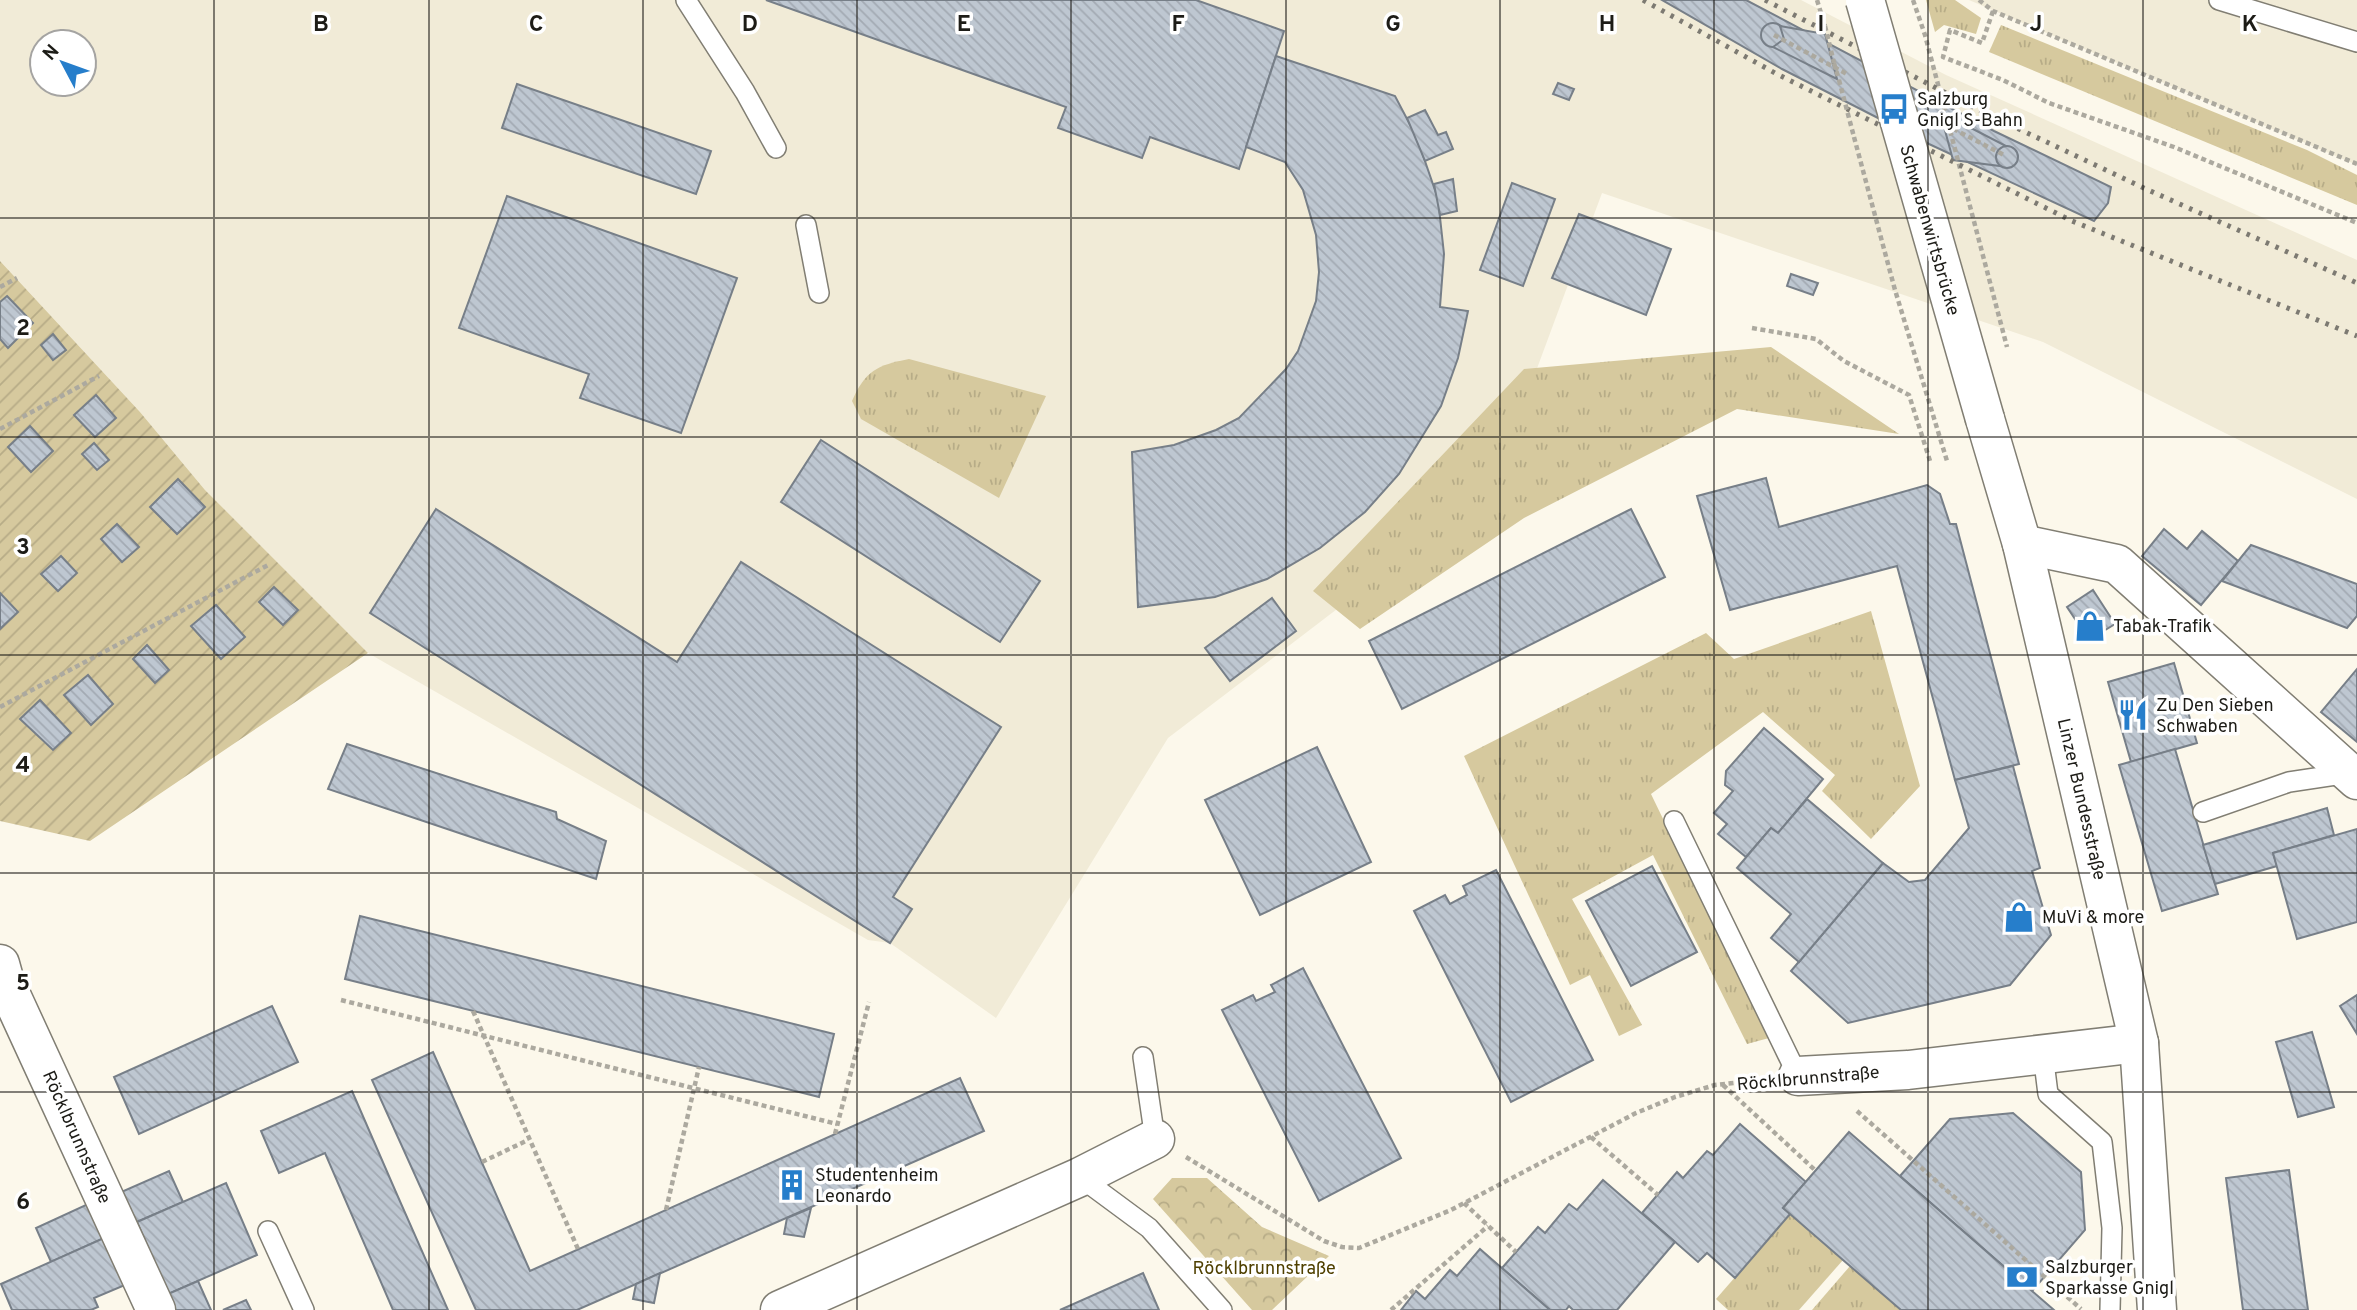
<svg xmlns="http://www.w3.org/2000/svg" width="2357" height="1310" font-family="Overpass,sans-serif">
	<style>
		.built { fill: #f1ebd7; fill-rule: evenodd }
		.grass { fill: url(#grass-tufts) }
		.forest { fill: url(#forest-crowns) }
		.garden { fill: url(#garden-furrows) }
		.building { fill: url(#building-back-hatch); stroke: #777f88; stroke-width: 2 }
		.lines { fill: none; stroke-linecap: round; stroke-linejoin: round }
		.service-casing { stroke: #817e73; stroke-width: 22 }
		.minor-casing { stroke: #817e73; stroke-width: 41 }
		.primary-casing { stroke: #817e73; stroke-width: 41 }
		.path { stroke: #aca99f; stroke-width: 4.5; stroke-dasharray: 5 3.5; stroke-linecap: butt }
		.service { stroke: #fff; stroke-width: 19 }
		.minor { stroke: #fff; stroke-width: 38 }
		.primary { stroke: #fff; stroke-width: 38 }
		.rail { stroke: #7d7a72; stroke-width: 5; stroke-dasharray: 3.5 7; stroke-linecap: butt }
		.primary-bridge-casing { stroke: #817e73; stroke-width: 41; stroke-linecap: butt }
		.path-bridge { stroke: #aca99f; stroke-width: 4.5; stroke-dasharray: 5 3.5; stroke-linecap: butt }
		.primary-bridge { stroke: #fff; stroke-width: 38 }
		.grid { fill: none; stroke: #1d1c17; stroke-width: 2; stroke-opacity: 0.55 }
		.labels { text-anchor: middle; stroke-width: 7; stroke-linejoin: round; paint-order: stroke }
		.poi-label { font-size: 18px; fill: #1d1c17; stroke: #fff; text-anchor: start }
		.street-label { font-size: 18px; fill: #1d1c17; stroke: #fff }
		.park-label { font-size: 18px; fill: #4f4000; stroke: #fff }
		.grid-label { font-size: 23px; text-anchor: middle; font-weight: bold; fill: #1d1c17; stroke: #fff; stroke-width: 7; stroke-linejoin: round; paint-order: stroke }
	</style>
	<defs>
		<pattern id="grass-tufts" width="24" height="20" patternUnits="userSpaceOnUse" patternTransform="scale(1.75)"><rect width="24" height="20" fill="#d6c99e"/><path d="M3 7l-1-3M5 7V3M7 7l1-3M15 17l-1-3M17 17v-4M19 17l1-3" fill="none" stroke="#b7ac87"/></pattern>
		<pattern id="forest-crowns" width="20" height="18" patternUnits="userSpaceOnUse" patternTransform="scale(1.75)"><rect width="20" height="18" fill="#d6c99e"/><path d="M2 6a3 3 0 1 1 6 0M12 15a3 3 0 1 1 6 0" fill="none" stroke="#b7ac87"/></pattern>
		<pattern id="garden-furrows" width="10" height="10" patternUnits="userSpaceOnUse" patternTransform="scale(1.75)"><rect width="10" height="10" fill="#d6c99e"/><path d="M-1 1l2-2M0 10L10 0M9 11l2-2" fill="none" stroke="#b7ac87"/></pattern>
		<pattern id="building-back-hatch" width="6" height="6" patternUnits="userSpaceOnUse" patternTransform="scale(1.75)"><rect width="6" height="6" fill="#bec7d1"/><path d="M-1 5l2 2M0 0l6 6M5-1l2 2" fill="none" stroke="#a3aab3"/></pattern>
	</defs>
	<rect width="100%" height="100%" fill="#fcf8eb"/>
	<g class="built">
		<path d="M0 0H1801L1946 75 2357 260V499L2043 342 1602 193 1522 409 1341 606 1168 738 996 1018 890 943 868 940 368 653 205 490 140 412 0 261ZM42 42H84V84H42Z"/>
		<polygon points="1969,0 2357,0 2357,165"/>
	</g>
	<g class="grass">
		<polygon points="1926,0 1955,0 1981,18 1976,34 1944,25 1935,32"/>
		<polygon points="2001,25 2307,150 2357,175 2357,205 1989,52"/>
		<polygon points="1771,347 1899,434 1737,409 1524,518 1360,629 1313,591 1524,369"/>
		<path d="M909 359 1046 396 999 498 861 419 852 401C865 371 877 365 909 359Z"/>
		<polygon points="1871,611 1920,786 1871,839 1822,791 1835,775 1763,712 1651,794 1769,1038 1747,1044 1653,855 1572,899 1642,1025 1619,1036 1590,975 1570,985 1464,756 1706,633 1734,659"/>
		<polygon points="1790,1214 1843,1260 1799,1310 1728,1310 1716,1299"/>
		<polygon points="1850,1266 1901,1310 1812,1310"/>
	</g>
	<polygon class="forest" points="1172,1178 1207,1178 1262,1227 1329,1256 1272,1310 1252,1310 1153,1199"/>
	<polygon class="garden" points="0,261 140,412 205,490 368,653 90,841 0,821"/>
	<g class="building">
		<polygon points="766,0 1196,0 1284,31 1239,169 1150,137 1142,158 1058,128 1066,107"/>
		<polygon points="1662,0 1746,0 1994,131 2111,187 2108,203 2094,221 1929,144 1782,69"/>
		<circle cx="1773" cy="35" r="12"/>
		<polygon points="1780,26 1825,34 1837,79 1773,47 1784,39"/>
		<polygon points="1276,56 1395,96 1417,138 1438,199 1444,254 1440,307 1468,311 1458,358 1441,406 1399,474 1365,512 1320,548 1267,579 1215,597 1138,607 1132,452 1174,445 1216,430 1239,418 1286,369 1298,351 1316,301 1319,272 1316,235 1303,190 1285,162 1246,147"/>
		<polygon points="1558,83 1574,89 1569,100 1553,94"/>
		<polygon points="517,84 711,151 696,194 502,128"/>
		<polygon points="1425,110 1438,135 1446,132 1453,149 1425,161 1407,118"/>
		<polygon points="1940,112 2006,146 1997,154 2000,166 1953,160"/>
		<circle cx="2007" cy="157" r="11"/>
		<polygon points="1453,179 1457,211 1440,215 1434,184"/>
		<polygon points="1512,183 1555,199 1523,286 1480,270"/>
		<polygon points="507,196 737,278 681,433 580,398 589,374 459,328"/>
		<polygon points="1579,214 1671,249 1646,315 1552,278"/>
		<polygon points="1791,274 1818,283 1813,295 1787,286"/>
		<polygon points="7,296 33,323 8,348 0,339 0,302"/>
		<polygon points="53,334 66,350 53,360 41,345"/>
		<polygon points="96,395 116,418 95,437 74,415"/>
		<polygon points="30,426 53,451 31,472 8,447"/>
		<polygon points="821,440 1040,581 1000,642 781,502"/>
		<polygon points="94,443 109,460 97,470 82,454"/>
		<polygon points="1766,478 1779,527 1927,485 1940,494 1950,524 1956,524 2019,764 1955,780 1897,566 1730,610 1697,496"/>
		<polygon points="178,479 205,507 177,534 150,507"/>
		<polygon points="436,509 677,662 741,562 1001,727 893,897 912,909 890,943 370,613"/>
		<polygon points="1631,509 1665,577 1402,709 1369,641"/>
		<polygon points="117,524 139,547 122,562 101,539"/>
		<polygon points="2164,529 2187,549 2202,531 2238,561 2201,605 2142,556"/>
		<polygon points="2251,545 2357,584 2357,616 2347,628 2222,581"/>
		<polygon points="61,556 77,573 58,591 41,574"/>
		<polygon points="274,587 298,610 283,625 259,602"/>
		<polygon points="2093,590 2115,624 2089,640 2067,607"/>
		<polygon points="0,593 18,612 0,629"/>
		<polygon points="1272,598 1296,631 1230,681 1205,648"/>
		<polygon points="216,605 245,637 221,659 191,626"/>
		<polygon points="147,645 169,670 155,683 133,659"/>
		<polygon points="2174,663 2197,743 2131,762 2108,682"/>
		<polygon points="2357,669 2357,742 2321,712"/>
		<polygon points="88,675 113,704 91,725 64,695"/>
		<polygon points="40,700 71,733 53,750 20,719"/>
		<polygon points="1764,728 1823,779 1778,833 1771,828 1746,857 1718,834 1727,824 1714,813 1733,791 1725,785 1726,771"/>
		<polygon points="347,744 556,812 557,819 606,841 596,879 328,789"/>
		<polygon points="1317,747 1371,862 1260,915 1205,800"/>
		<polygon points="2175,749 2218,894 2162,911 2119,765"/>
		<polygon points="2013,766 2040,868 2032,871 2051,935 2010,985 1848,1023 1791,971 1883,863 1909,882 1925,880 1969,828 1955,780"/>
		<polygon points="1807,799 1883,863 1799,962 1771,938 1791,914 1737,868 1771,828 1778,833"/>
		<polygon points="2327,808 2334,835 2273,853 2277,866 2215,884 2203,845"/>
		<polygon points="2357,829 2357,922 2297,939 2273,853"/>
		<polygon points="1652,866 1697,952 1631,986 1586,901"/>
		<polygon points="1496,870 1593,1060 1511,1102 1414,911 1445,895 1450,904 1467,895 1463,886"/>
		<polygon points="360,916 834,1034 819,1097 345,979"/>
		<polygon points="1303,968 1401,1158 1319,1201 1222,1010 1253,995 1256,1001 1275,992 1271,985"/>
		<polygon points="2357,995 2357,1034 2340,1006"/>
		<polygon points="272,1006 298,1062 139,1134 114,1077"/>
		<polygon points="2312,1032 2334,1107 2298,1117 2276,1042"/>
		<polygon points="433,1052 530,1271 960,1078 984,1131 577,1310 476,1310 372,1080"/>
		<polygon points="352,1091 395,1190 448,1310 393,1310 325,1153 279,1173 261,1131"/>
		<polygon points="2013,1113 2081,1172 2085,1230 2032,1291 1900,1176 1950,1119"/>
		<polygon points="1740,1124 1806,1182 1783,1208 1790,1214 1735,1278 1707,1253 1698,1262 1642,1213 1677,1172 1683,1178 1707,1151 1713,1155"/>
		<polygon points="1849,1132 2032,1291 2054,1310 1901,1310 1843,1260 1783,1208"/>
		<polygon points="2289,1170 2308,1310 2243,1310 2226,1178"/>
		<polygon points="169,1171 183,1202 132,1224 119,1193"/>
		<polygon points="1603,1180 1675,1242 1617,1310 1573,1310 1569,1306 1566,1310 1550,1310 1502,1268 1538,1227 1545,1233 1569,1204 1577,1210"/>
		<polygon points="226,1183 257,1255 168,1294 137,1222"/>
		<polygon points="88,1204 104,1238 51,1262 36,1228"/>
		<polygon points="811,1208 804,1237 784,1234 787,1218"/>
		<polygon points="104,1238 125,1285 94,1298 98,1307 91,1310 12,1310 1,1284"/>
		<polygon points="1480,1249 1550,1310 1401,1310 1416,1291 1425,1299 1450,1270 1457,1276"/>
		<polygon points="660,1273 654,1303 633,1299 636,1284"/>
		<polygon points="1143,1273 1159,1310 1060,1310"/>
		<polygon points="198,1281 211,1310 170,1310 168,1294"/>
		<polygon points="246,1300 251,1310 223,1310"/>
	</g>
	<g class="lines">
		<defs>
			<g id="service">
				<polyline points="686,0 745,92 776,148"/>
				<polyline points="2219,0 2357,42"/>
				<polyline points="806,225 819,293"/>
				<polyline points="2203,812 2289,782 2349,773"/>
				<polyline points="1674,821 1798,1076"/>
				<polyline points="2043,1054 2048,1094 2102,1142 2112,1228 2110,1310"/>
				<polyline points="1143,1057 1155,1139"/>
				<polyline points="1080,1177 1149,1228 1222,1310"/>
				<polyline points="268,1231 304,1310"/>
			</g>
			<g id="minor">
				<polyline points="2022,544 2117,564 2357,780"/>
				<polyline points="0,964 5,982 156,1310"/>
				<polyline points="1798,1076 1908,1070 2139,1043"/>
				<polyline points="780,1310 1080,1177 1155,1139"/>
			</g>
			<polyline id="primary" points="1985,419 2022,544 2139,1043 2157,1310"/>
		</defs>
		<use href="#service" class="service-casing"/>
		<use href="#minor" class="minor-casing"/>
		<use href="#primary" class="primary-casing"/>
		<g class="path">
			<polyline points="1817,0 1825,26"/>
			<polyline points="1913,0 1925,35 2007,347"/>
			<polyline points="1979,0 1993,11 2357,164"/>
			<polyline points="1993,11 1982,43 1950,30 1943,57 2003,80 2049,103 2174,147 2357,223"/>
			<polyline points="1834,63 1839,80"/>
			<polyline points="1854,137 1895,290 1947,461"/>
			<polyline points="0,287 17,278"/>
			<polyline points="1752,328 1816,339 1844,361 1909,395 1931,464"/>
			<polyline points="0,429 99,376"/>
			<polyline points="0,707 270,564"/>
			<polyline points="341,1000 837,1124"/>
			<polyline points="473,1011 578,1249"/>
			<polyline points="1723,1085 1816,1171"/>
			<polyline points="1857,1111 2081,1309"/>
			<polyline points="835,1134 869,1002"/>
			<polyline points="1591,1137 1658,1195"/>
			<polyline points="1186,1157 1324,1241 1342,1247 1359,1248 1451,1210 1636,1113 1675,1097 1715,1085 1760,1080"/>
			<polyline points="482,1162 528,1140"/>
			<polyline points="1464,1203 1516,1252"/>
			<polyline points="666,1210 699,1067"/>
			<polyline points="1391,1310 1488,1226"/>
		</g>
		<use href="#service" class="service"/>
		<use href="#minor" class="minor"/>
		<use href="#primary" class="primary"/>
		<g class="rail">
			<polyline points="1643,0 1775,73 2072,221 2357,336"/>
			<polyline points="1765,0 1983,112 2146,189 2357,283"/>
		</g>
		<defs>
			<polyline id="primary-bridge" points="1865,0 1985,419"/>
		</defs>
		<use href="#primary-bridge" class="primary-bridge-casing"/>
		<g class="path-bridge">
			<polyline points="1825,26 1834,63"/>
			<polyline points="1774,35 1847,74"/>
			<polyline points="1839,80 1854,137"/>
			<polyline points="1938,121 2006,156"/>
		</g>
		<use href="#primary-bridge" class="primary-bridge"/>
	</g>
	<path class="grid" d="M214 0V1310M429 0V1310M643 0V1310M857 0V1310M1071 0V1310M1286 0V1310M1500 0V1310M1714 0V1310M1928 0V1310M2143 0V1310M0 218H2357M0 437H2357M0 655H2357M0 873H2357M0 1092H2357"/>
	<defs>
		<symbol id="bus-bare" viewBox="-9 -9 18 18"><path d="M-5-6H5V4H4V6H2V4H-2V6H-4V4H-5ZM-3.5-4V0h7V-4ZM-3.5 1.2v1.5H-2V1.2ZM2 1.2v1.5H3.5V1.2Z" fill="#267ecb" stroke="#fff" stroke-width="2.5" paint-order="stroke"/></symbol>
		<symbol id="shop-bare" viewBox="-9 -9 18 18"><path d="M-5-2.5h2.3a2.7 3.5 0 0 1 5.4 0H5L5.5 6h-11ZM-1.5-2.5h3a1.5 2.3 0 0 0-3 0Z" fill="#267ecb" stroke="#fff" stroke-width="2.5" paint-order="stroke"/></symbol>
		<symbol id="restaurant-bare" viewBox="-9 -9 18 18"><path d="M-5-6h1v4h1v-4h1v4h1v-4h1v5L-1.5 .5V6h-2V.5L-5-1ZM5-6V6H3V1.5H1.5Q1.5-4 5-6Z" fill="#267ecb" stroke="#fff" stroke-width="2.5" paint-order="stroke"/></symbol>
		<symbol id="building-bare" viewBox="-9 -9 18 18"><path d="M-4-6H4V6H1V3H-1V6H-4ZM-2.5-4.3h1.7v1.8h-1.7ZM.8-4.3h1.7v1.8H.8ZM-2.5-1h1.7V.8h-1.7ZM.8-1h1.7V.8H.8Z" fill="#267ecb" stroke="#fff" stroke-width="2.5" paint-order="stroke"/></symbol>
		<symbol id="bank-bare" viewBox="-9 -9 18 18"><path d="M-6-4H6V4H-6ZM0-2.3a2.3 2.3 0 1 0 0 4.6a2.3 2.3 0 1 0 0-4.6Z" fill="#267ecb" stroke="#fff" stroke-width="2.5" paint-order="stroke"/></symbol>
	</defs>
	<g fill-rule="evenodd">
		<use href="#bus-bare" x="1872" y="87" width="44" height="44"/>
		<use href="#shop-bare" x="2068" y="604" width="44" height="44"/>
		<use href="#restaurant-bare" x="2111" y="693" width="44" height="44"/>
		<use href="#shop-bare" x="1997" y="895" width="44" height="44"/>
		<use href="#building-bare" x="770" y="1163" width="44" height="44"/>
		<use href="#bank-bare" x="2000" y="1255" width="44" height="44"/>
	</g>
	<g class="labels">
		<g class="poi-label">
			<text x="1917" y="105">Salzburg<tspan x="1917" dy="21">Gnigl S-Bahn</tspan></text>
			<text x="2113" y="632">Tabak-Trafik</text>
			<text x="2156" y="711">Zu Den Sieben<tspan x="2156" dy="21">Schwaben</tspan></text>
			<text x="2042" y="923">MuVi &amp; more</text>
			<text x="815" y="1181">Studentenheim<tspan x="815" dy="21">Leonardo</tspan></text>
			<text x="2045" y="1273">Salzburger<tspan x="2045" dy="21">Sparkasse Gnigl</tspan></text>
		</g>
		<g class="street-label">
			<text transform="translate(1930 230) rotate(74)" y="6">Schwabenwirtsbrücke</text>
			<text transform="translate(2082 799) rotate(77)" y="6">Linzer Bundesstraße</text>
			<text transform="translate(1808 1078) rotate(-5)" y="6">Röcklbrunnstraße</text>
			<text transform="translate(77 1137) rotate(66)" y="6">Röcklbrunnstraße</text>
		</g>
		<g class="park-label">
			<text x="1264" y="1274">Röcklbrunnstraße</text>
		</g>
	</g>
	<g class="grid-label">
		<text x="321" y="31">B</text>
		<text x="536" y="31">C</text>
		<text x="750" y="31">D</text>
		<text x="964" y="31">E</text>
		<text x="1178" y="31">F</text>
		<text x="1393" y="31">G</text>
		<text x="1607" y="31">H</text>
		<text x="1821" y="31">I</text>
		<text x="2036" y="31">J</text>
		<text x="2250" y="31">K</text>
		<text x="23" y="335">2</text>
		<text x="23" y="554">3</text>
		<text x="23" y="772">4</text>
		<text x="23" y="990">5</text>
		<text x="23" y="1209">6</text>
	</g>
	<g transform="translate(63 63) rotate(311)"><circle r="33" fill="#ffffff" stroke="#a5a4a2" stroke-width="2"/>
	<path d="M0-5L12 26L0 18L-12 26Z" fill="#267ecb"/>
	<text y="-10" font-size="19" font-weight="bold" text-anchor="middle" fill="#1d1c17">N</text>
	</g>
</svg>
